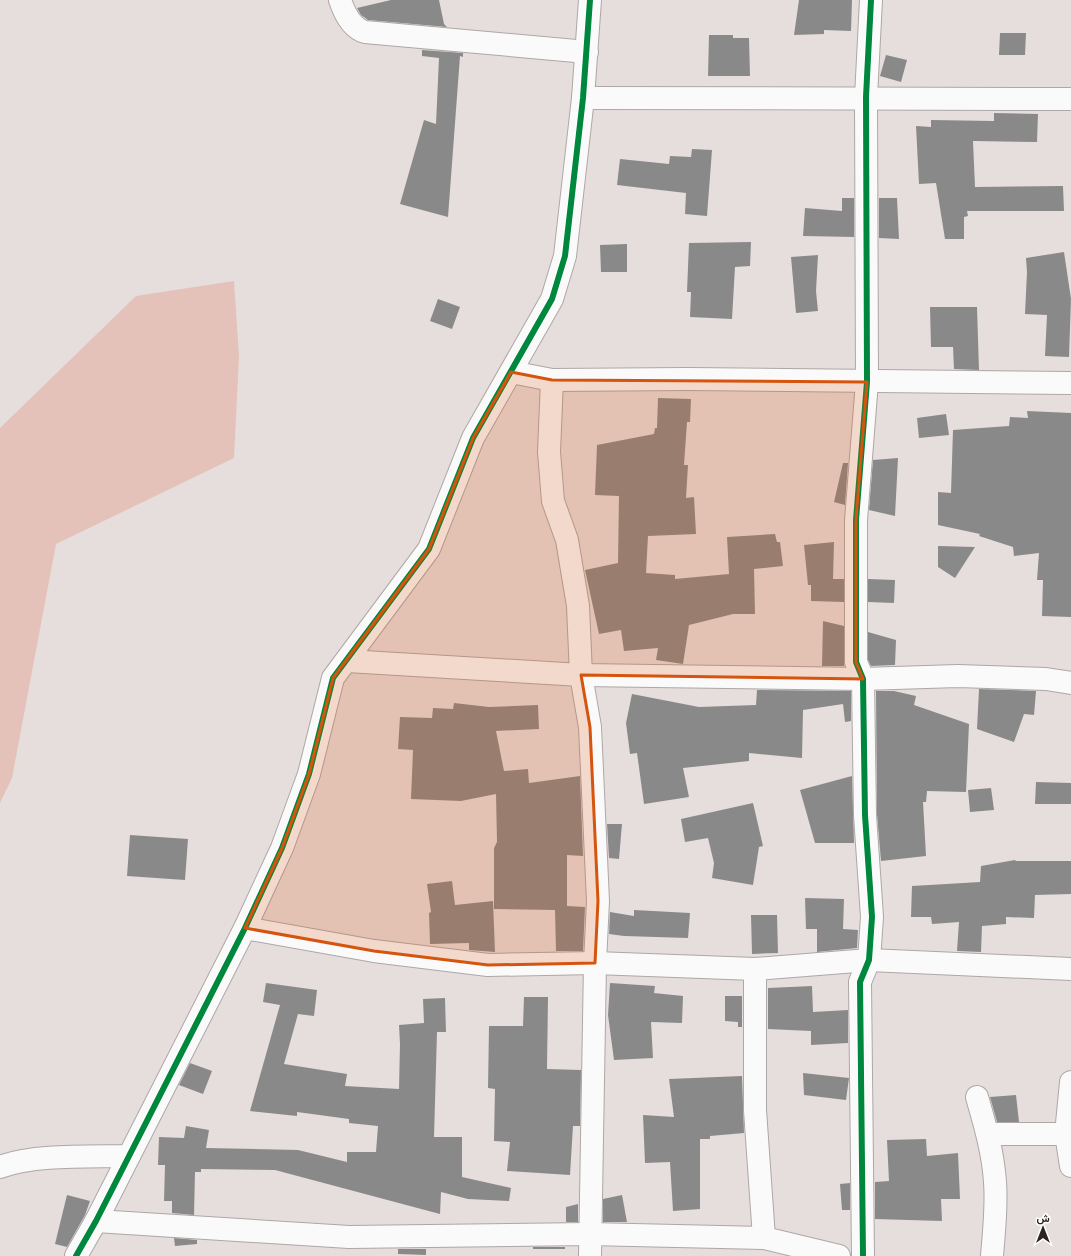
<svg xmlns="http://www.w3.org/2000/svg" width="1071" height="1256" font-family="'IBM Plex Serif',Vazirmatn,serif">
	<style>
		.green { fill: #e4c2b9 }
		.building { fill: #8a8989 }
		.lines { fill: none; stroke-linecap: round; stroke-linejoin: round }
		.minor-casing { stroke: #ada7a6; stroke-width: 24 }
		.minor { stroke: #fbfafa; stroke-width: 22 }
		.cycleway-casing { stroke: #fff; stroke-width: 8 }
		.cycleway { stroke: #00873e; stroke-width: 6 }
		.marked { fill: #d5540e; fill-opacity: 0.2; stroke: #d5540e; stroke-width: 3; stroke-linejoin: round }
	</style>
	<rect width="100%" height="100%" fill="#e6dedc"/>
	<polygon class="green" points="234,281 239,356 234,458 56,544 12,778 0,803 0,428 136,296"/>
	<g class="building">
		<polygon points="391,0 439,0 444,24 447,27 368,20 361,15 357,8"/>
		<polygon points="799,0 852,0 851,31 824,30 824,34 794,35"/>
		<polygon points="1000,33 1026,33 1025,55 999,55"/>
		<polygon points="709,35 733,35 733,38 749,38 750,76 708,76"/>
		<polygon points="422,50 463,53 463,57 460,56 448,217 400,204 424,120 436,124 439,58 422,56"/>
		<polygon points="886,55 907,60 901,82 880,76"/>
		<polygon points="994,113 1038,114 1037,142 973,141 975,187 1063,186 1064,211 967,211 968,216 964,217 964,239 945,239 936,183 919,184 916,126 931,127 931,120 994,121"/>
		<polygon points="692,149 712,150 707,216 685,214 686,193 617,185 620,159 669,164 670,156 691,157"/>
		<polygon points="842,198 854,198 854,237 803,236 805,208 842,211"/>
		<polygon points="879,198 897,198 899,239 879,238"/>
		<polygon points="751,242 750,266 735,267 732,319 690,317 691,292 687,292 689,243"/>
		<polygon points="627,244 627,272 601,272 600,245"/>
		<polygon points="1064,252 1071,299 1069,357 1045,356 1047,315 1025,314 1027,272 1026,258"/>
		<polygon points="818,255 816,291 818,311 796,313 791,257"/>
		<polygon points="438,299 460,307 452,329 430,321"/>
		<polygon points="930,307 977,307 979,370 954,369 953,347 931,347"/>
		<polygon points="658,398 691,399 690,422 687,422 684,465 688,465 686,498 694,497 696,534 648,536 646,573 675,575 675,579 729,574 727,537 775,534 777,542 780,542 783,566 754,569 755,614 733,614 689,625 683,664 656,660 658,648 624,651 621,630 599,634 585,570 618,563 619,496 595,495 597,445 654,434 655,428 657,428"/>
		<polygon points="1027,411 1071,413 1071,617 1042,616 1043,580 1037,580 1039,553 1014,556 1013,547 979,536 980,534 938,525 938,492 951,493 953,430 1009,426 1010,417 1028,418"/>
		<polygon points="946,414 949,435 919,438 917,418"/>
		<polygon points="898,458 895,516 869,510 873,460"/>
		<polygon points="843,463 848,463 845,505 834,502"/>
		<polygon points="834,542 833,579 844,579 844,602 811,601 811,585 808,585 804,545"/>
		<polygon points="938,546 975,547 955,578 938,567"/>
		<polygon points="868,579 895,580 894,603 868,602"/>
		<polygon points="823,621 844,626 844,666 822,666"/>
		<polygon points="868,632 896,640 895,665 871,666 868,660"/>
		<polygon points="979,689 1036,691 1034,715 1024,714 1014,742 977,729"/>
		<polygon points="757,690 851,691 851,721 845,722 843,704 803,710 802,758 749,753 749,761 683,768 689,797 644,804 637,753 630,754 626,723 632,694 699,707 756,705"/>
		<polygon points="876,691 894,691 916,696 914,705 969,724 966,792 927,791 926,802 923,802 926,856 881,861 877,814"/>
		<polygon points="454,703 489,707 538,705 539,729 496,731 504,771 528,769 529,783 580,776 583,856 567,855 567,906 585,907 583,951 556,951 555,910 494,909 494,848 497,842 496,794 461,801 411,799 413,750 398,749 400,717 432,718 433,708 453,709"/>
		<polygon points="852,776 854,843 815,843 800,790"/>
		<polygon points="1036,782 1071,783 1071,804 1035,804"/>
		<polygon points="991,788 994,810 970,812 968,790"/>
		<polygon points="753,803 763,846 759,847 753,885 712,878 714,863 708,838 685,842 681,819"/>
		<polygon points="607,824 622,824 619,859 609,858"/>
		<polygon points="130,835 188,839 185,880 127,876"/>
		<polygon points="1015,860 1016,861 1071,861 1071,894 1035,895 1034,918 1006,917 1006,924 982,926 981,952 957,951 959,922 932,924 931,917 911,917 912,886 980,882 981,866"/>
		<polygon points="452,881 455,905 493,901 495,952 469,950 469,943 430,944 429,913 431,912 427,884"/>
		<polygon points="805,898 844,899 843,929 858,930 857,948 817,952 817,929 806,929"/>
		<polygon points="634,910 690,913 688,938 624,936 609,934 610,912 634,916"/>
		<polygon points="751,915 777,915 778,953 752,954"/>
		<polygon points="266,983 317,990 314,1016 298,1014 284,1064 347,1074 345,1086 399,1089 400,1044 399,1025 424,1023 423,999 445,998 446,1032 437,1032 434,1137 462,1137 462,1177 511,1188 509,1201 468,1199 441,1192 440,1214 275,1170 201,1169 201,1172 195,1172 194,1215 172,1213 172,1201 164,1201 165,1165 158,1165 159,1137 184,1138 186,1126 209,1130 206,1148 298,1150 347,1162 347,1152 376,1152 378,1126 349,1123 349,1119 297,1112 297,1116 250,1111 280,1005 263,1002"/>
		<polygon points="610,983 655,986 654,993 683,996 682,1023 651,1022 653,1058 614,1060 608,1015"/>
		<polygon points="812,986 813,1012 848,1010 848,1043 811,1045 811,1031 768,1029 768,988"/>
		<polygon points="725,996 742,996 742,1027 738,1027 738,1022 725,1021"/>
		<polygon points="524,997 548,997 547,1069 581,1070 580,1126 573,1126 570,1175 507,1171 510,1142 494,1141 495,1089 488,1088 489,1026 523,1026"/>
		<polygon points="190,1063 212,1071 203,1094 179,1085"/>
		<polygon points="803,1073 849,1078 846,1100 804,1095"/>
		<polygon points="742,1076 744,1133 710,1136 710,1139 700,1139 700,1209 673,1211 670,1162 645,1163 643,1115 674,1117 669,1079"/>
		<polygon points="1016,1095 1019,1122 997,1122 990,1097"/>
		<polygon points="926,1139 927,1156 958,1153 960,1199 941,1199 942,1221 875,1219 875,1182 889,1181 887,1140"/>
		<polygon points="850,1183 850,1210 842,1210 840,1184"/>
		<polygon points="67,1195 90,1201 85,1215 67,1247 55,1244"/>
		<polygon points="622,1195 627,1222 603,1222 603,1199"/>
		<polygon points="578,1204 578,1222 566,1222 566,1207"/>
		<polygon points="174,1238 197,1240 197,1244 175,1246"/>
		<rect x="533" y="1247" width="32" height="2"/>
		<polygon points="398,1249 426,1249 426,1255 398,1254"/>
	</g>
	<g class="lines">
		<defs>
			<g id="minor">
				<path d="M340 0C344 12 351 28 365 32L587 52"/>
				<polyline points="583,98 1071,99"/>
				<polyline points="511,372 552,380 688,379 1071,383"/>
				<polyline points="552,380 549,452 553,501 567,540 578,606 581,675 590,727 598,901 595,963 590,1256"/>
				<polyline points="347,661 581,675 863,679 958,676 1046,679 1071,683"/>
				<polyline points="245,928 374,951 488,965 595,963 755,969 869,960 1071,969"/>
				<polyline points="755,969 755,1110 764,1238"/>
				<path d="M977 1097C985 1125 993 1152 995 1182 997 1206 994 1231 992 1256"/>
				<polyline points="988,1134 1066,1134 1071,1166"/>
				<polyline points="1066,1134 1071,1082"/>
				<path d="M0 1167C34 1154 92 1157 129 1156"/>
				<polyline points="96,1221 349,1237 589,1234 764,1238 839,1256"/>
				<polyline points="76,1256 96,1221 245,928 282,848 309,774 333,678 429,549 473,438 552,299 565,256 583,98 590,0"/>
				<polyline points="863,1256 860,982 869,960 872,917 865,815 863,679 856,662 856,520 867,382 866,97 871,0"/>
			</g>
		</defs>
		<use href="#minor" class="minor-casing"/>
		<use href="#minor" class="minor"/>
		<defs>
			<g id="cycleway">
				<polyline points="76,1256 96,1221 245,928 282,848 309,774 333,678 429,549 473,438 552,299 565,256 583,98 590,0"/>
				<polyline points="863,1256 860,982 869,960 872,917 865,815 863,679 856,662 856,520 867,382 866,97 871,0"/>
			</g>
		</defs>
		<use href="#cycleway" class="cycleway-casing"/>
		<use href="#cycleway" class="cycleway"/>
	</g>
	<path class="marked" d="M511 372 552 380 867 382 856 520V662L863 679 581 675 590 727 598 901 595 963 488 965 374 951 245 928 282 848 309 774 333 678 429 549 473 438Z"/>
	<g transform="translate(1043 1228)" stroke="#ffffff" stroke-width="3" paint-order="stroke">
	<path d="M0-3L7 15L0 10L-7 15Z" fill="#2a2423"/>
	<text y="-6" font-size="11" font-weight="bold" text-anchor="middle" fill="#2a2423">ش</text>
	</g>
</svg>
